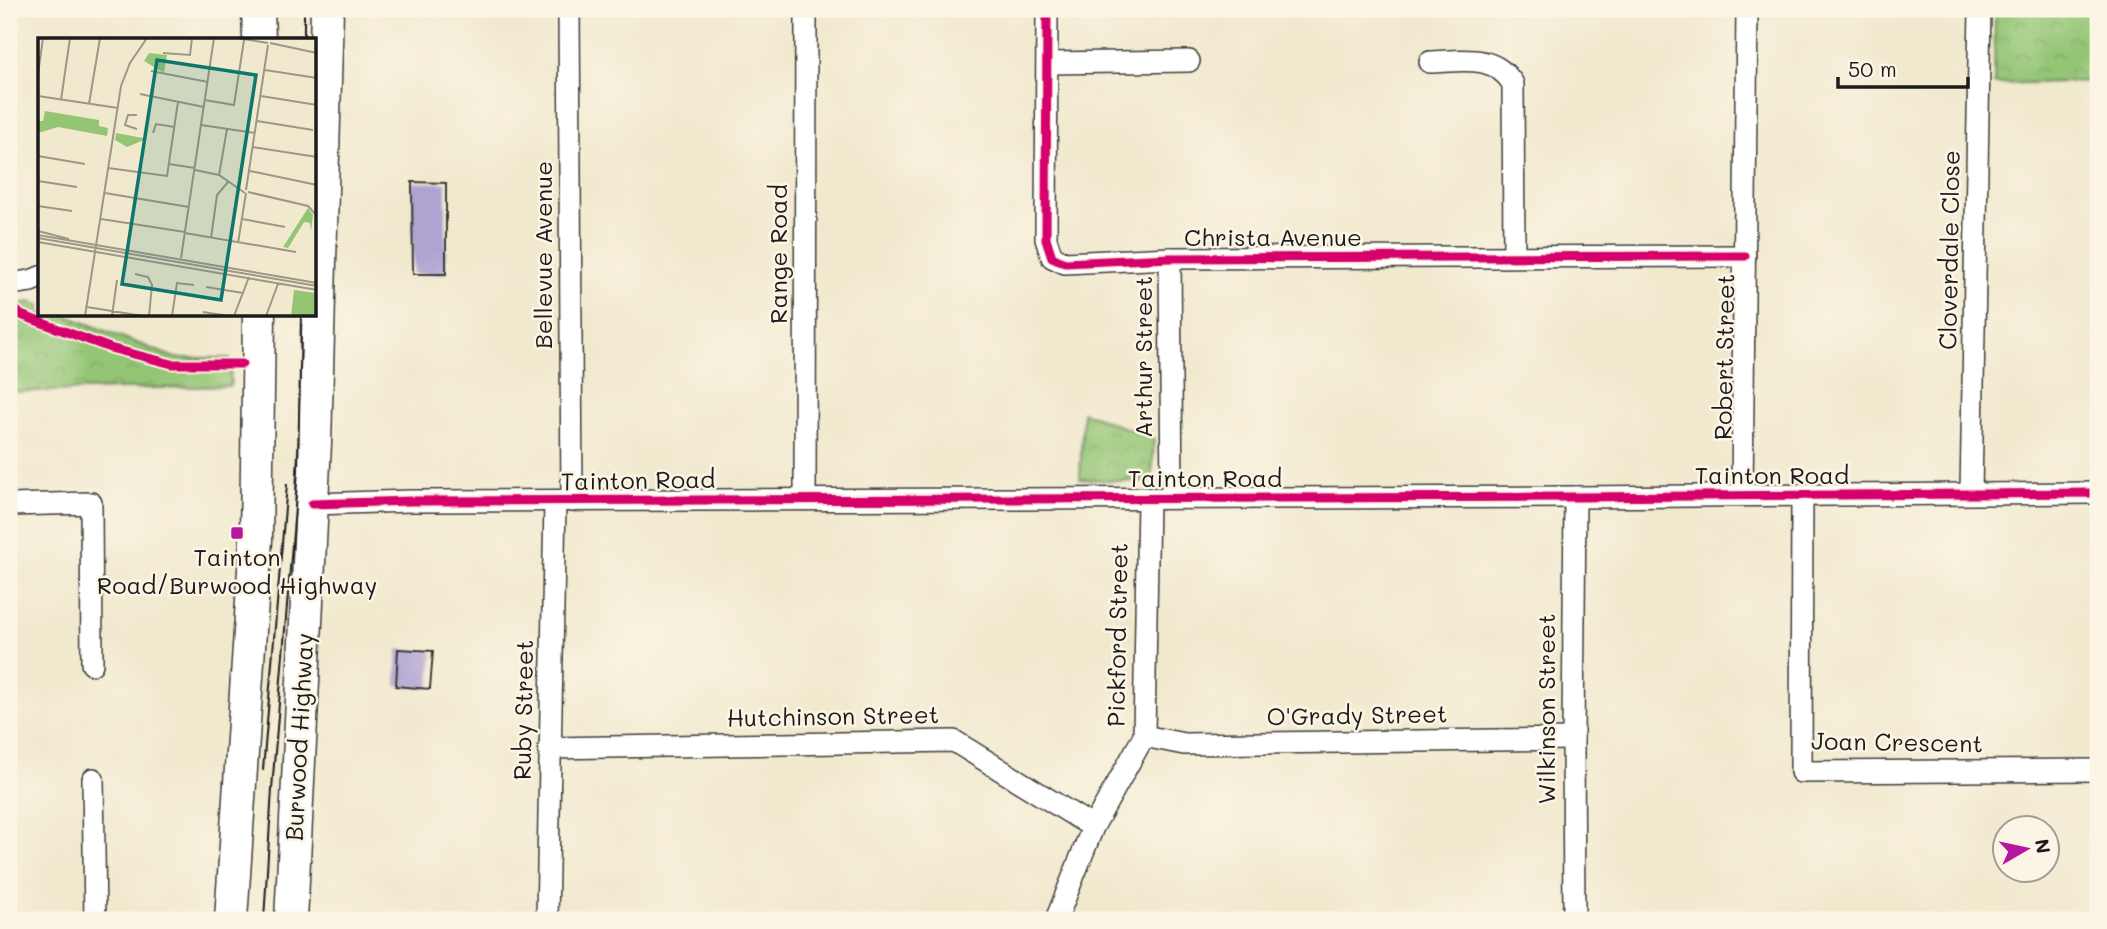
<svg xmlns="http://www.w3.org/2000/svg" width="2107" height="929" font-family="Mali,sans-serif">
	<style>
		.park { fill: url(#park-crowns); stroke: #587048; stroke-width: 2 }
		.building { fill: #aea3d1 }
		.lines { fill: none; stroke-linecap: round; stroke-linejoin: round }
		.minor-casing { stroke: #3c3b37; stroke-width: 24 }
		.highway-casing { stroke: #3c3b37; stroke-width: 35 }
		.minor { stroke: #fff; stroke-width: 21 }
		.highway { stroke: #fff; stroke-width: 32 }
		.tram { stroke: #1c1c1c; stroke-width: 2 }
		.cycleway-casing { stroke: #fcf5e5; stroke-width: 13 }
		.cycleway { stroke: #d6006c; stroke-width: 9 }
		.poi-dot { fill: #b5179e; stroke: #fcf5e5; stroke-width: 2.5 }
		.labels { text-anchor: middle; stroke-width: 5; stroke-linejoin: round; paint-order: stroke }
		.street-label { font-size: 24px; fill: #1c1c1c; stroke: #fcf5e5 }
		.poi-label { font-size: 24px; fill: #1c1c1c; stroke: #fcf5e5 }
		.inset-road { fill: none; stroke: #9c9787; stroke-width: 2 }
		.view { fill: #0f766e; fill-opacity: 0.15; stroke: #0f766e; stroke-width: 3.5 }
		.inset-edge { fill: none; stroke: #1c1c1c; stroke-width: 3.5 }
	</style>
	<defs>
		<pattern id="park-crowns" width="20" height="18" patternUnits="userSpaceOnUse" patternTransform="scale(1.75)"><rect width="20" height="18" fill="#93c575"/><path d="M2 6a3 3 0 1 1 6 0M12 15a3 3 0 1 1 6 0" fill="none" stroke="#7ea965"/></pattern>
	</defs>
	<rect width="100%" height="100%" fill="#fcf5e5"/>
	<filter id="ink" filterUnits="userSpaceOnUse"><feTurbulence type="fractalNoise" baseFrequency=".0143" numOctaves="2"/><feDisplacementMap in="SourceGraphic" scale="14" xChannelSelector="R" yChannelSelector="G"/><feConvolveMatrix kernelMatrix="1 2 1 2 8 2 1 2 1" color-interpolation-filters="sRGB"/></filter>
	<filter id="wash" filterUnits="userSpaceOnUse"><feTurbulence type="fractalNoise" baseFrequency=".00686" numOctaves="4" result="noise"/><feDisplacementMap in="SourceGraphic" scale="28" xChannelSelector="R" yChannelSelector="G"/><feGaussianBlur stdDeviation="1.57" result="paint"/><feColorMatrix in="noise" values="0 0 0 0 0 0 0 0 0 0 0 0 0 0 0 0 0 1.4 0 .05"/><feComposite in="paint" operator="in"/></filter>
	<g filter="url(#wash)">
		<rect width="100%" height="100%" fill="#f1e9ce"/>
		<g class="park">
			<polygon points="1995,9 2098,9 2098,81 1994,84"/>
			<polygon points="31,302 40,305 40,315 65,315 175,358 230,358 231,386 9,392 9,305"/>
			<polygon points="1083,412 1154,439 1152,477 1147,482 1080,479"/>
		</g>
		<g id="blocks">
			<g class="building">
				<polygon points="412,182 446,183 446,274 413,274"/>
				<polygon points="398,649 433,651 430,689 396,686"/>
			</g>
		</g>
	</g>
	<g filter="url(#ink)">
		<use href="#blocks" fill-opacity="0" stroke="#3c3b37" stroke-width="2"/>
		<g class="lines">
			<defs>
				<g id="minor">
					<polyline points="569,9 572,501"/>
					<polyline points="1047,9 1046,239 1052,257 1065,263 1170,258 1745,256"/>
					<path d="M1430 62C1462 61 1494 53 1513 84L1514 256"/>
					<polyline points="1048,63 1189,61"/>
					<polyline points="1170,258 1172,498"/>
					<polyline points="9,284 31,281 40,277"/>
					<polyline points="1971,492 1980,9"/>
					<polyline points="1742,495 1747,9"/>
					<polyline points="1802,495 1801,772 2098,770"/>
					<polyline points="805,499 806,9"/>
					<polyline points="312,504 411,501 1575,497 2098,493"/>
					<polyline points="9,505 91,503 92,664"/>
					<polyline points="1144,736 1184,744 1573,739"/>
					<polyline points="549,748 954,741 1093,827"/>
					<polyline points="93,779 95,920"/>
					<polyline points="547,920 555,501"/>
					<polyline points="1056,920 1093,827 1144,736 1148,499"/>
					<polyline points="1574,920 1573,739 1575,497"/>
				</g>
				<g id="highway">
					<polyline points="258,9 259,40"/>
					<polyline points="231,920 256,540 259,315"/>
					<polyline points="291,920 315,443 327,9"/>
				</g>
			</defs>
			<use href="#minor" class="minor-casing"/>
			<use href="#highway" class="highway-casing"/>
			<use href="#minor" class="minor"/>
			<use href="#highway" class="highway"/>
			<g class="tram">
				<polyline points="304,9 304,40"/>
				<polyline points="263,770 287,484"/>
				<polyline points="264,920 272,789 298,471 301,315"/>
			</g>
			<defs>
				<g id="cycleway">
					<polyline points="1047,9 1046,239 1052,257 1065,263 1170,258 1745,256"/>
					<polyline points="9,303 21,315 110,348 172,364 242,364"/>
					<polyline points="312,504 411,501 1575,497 2098,493"/>
				</g>
			</defs>
			<use href="#cycleway" class="cycleway-casing"/>
			<use href="#cycleway" class="cycleway"/>
		</g>
	</g>
	<rect class="poi-dot" x="230" y="526" width="14" height="14" rx="3.5"/>
	<g class="labels">
		<g class="street-label">
			<text x="1273" y="246">Christa Avenue</text>
			<text transform="translate(1950 250) rotate(-89)" y="8">Cloverdale Close</text>
			<text transform="translate(779 254) rotate(-90)" y="8">Range Road</text>
			<text transform="translate(544 255) rotate(-90)" y="8">Bellevue Avenue</text>
			<text transform="translate(1144 357) rotate(-90)" y="8">Arthur Street</text>
			<text transform="translate(1725 357) rotate(-89)" y="8">Robert Street</text>
			<text x="1772" y="484">Tainton Road</text>
			<text x="1205" y="487">Tainton Road</text>
			<text transform="translate(638 481) rotate(-1)" y="8">Tainton Road</text>
			<text transform="translate(1118 635) rotate(-89)" y="8">Pickford Street</text>
			<text transform="translate(1547 709) rotate(-90)" y="8">Wilkinson Street</text>
			<text transform="translate(524 710) rotate(-89)" y="8">Ruby Street</text>
			<text transform="translate(1357 716) rotate(-1)" y="8">O'Grady Street</text>
			<text transform="translate(833 717) rotate(-1)" y="8">Hutchinson Street</text>
			<text transform="translate(300 737) rotate(-87)" y="8">Burwood Highway</text>
			<text transform="translate(1897 743) rotate(1)" y="8">Joan Crescent</text>
		</g>
		<g class="poi-label">
			<text x="237" y="566">Tainton<tspan x="237" dy="28">Road/Burwood Highway</tspan></text>
		</g>
	</g>
	<g transform="translate(38 38)">
		<rect width="278" height="278" fill="#f1e9ce"/>
		<path d="M111 15 129 17 126 35 106 23ZM7 73 61 82V88L70 90 69 98 20 89 0 95V83H5ZM78 95 105 100 106 102 89 109 77 102ZM270 170 275 177 273 193 272 185 266 184 250 210 245 209ZM256 252 278 255V278H253Z" fill="#93c575"/>
		<path d="M266 257 278 259V269H274L273 278H254L255 267 264 268Z" fill="#93c575"/>
		<path class="inset-road" d="M199 0 230 5M232 5 279 15M125 15 152 17 154 0M227 32 279 40M113 33 170 44M0 36 5 0M102 56 166 69M0 58 80 70M223 58 279 67M23 62 32 0M167 62 196 67 206 2M51 66 62 0M219 83 275 92M163 87 217 95M99 91 87 87 90 77H99M115 95 118 86 137 89M215 109 279 119M0 118 47 126M131 126 157 130M70 130 129 138 140 64M157 132 181 137 207 155M212 133 279 147M181 137 189 91M0 143 39 149M208 152 230 7M210 154 270 168 279 178M67 155 151 169M0 168 34 173M63 181 147 194M204 181 247 189M0 193 31 201M147 195 258 214M0 197 279 245M0 200 279 248M173 200 179 157 190 144M0 204 279 252M200 205 208 155M143 220 176 0M97 236 110 239 114 247 111 278M168 249 205 255M49 269 105 278M165 274 191 278M47 278 83 48 92 25 109 0M74 278 79 242M134 278 139 245 156 247M196 278 211 239M228 278 240 246"/>
		<path class="view" d="M119 22 218 37 183 262 84 246Z"/>
		<rect width="278" height="278" class="inset-edge"/>
	</g>
	<rect width="2107" height="929" fill="none" stroke="#fcf5e5" stroke-width="35"/>
	<g transform="translate(2026 849) rotate(81)"><circle r="33" fill="#fcf5e5" stroke="#a29e95" stroke-width="2"/>
	<path d="M0-5L12 26L0 18L-12 26Z" fill="#b5179e"/>
	<text y="-10" font-size="19" font-weight="bold" text-anchor="middle" fill="#1c1c1c">N</text>
	</g>
	<path d="M1838 77v10h130v-10" fill="none" stroke="#1c1c1c" stroke-width="3.5"/>
	<text x="1848" y="77" font-size="21" fill="#1c1c1c" stroke="#fcf5e5" stroke-width="5" paint-order="stroke">50 m</text>
</svg>
